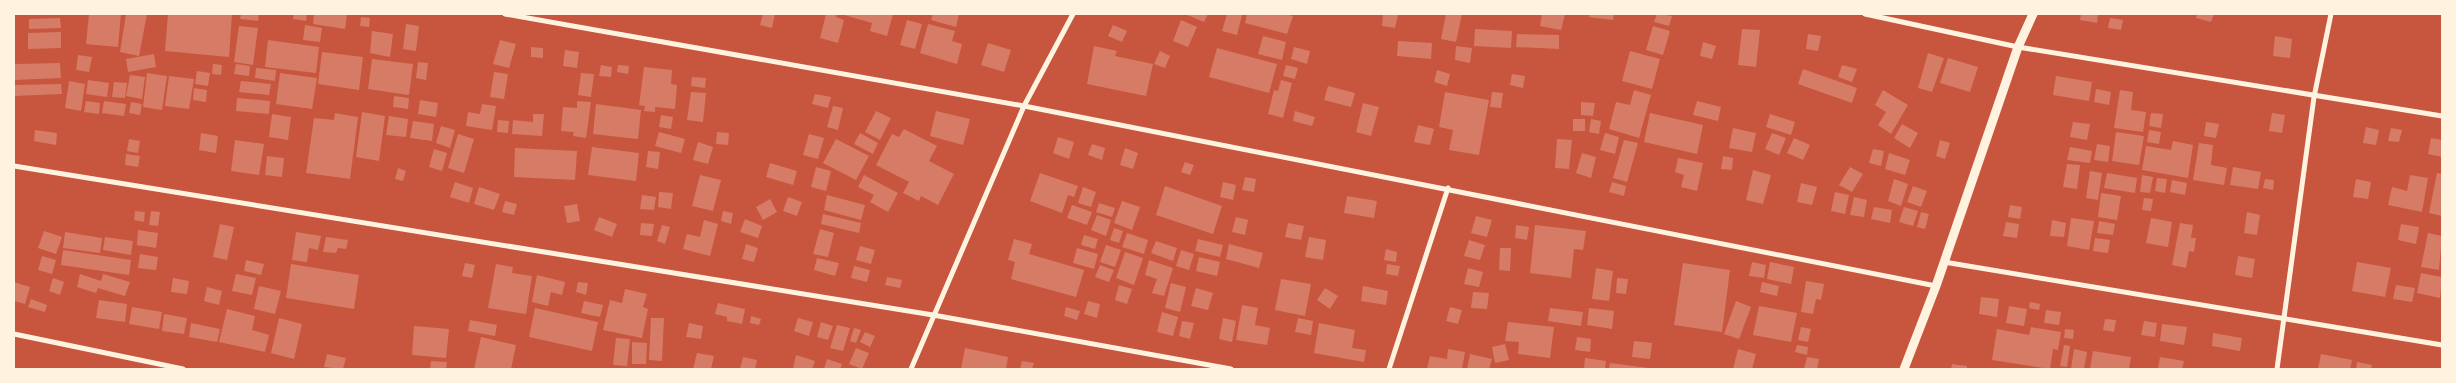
<svg xmlns="http://www.w3.org/2000/svg" width="2456" height="383" font-family="'Alegreya Sans',sans-serif">
	<style>
		.building { fill: #d67c66 }
		.lines { fill: none; stroke-linecap: round; stroke-linejoin: round }
		.minor { stroke: #fff3e0; stroke-width: 5 }
		.tertiary { stroke: #fff3e0; stroke-width: 9 }
	</style>
	<rect width="100%" height="100%" fill="#c8553d"/>
	<g class="building">
		<polygon points="89,14 121,14 118,47 86,44"/>
		<polygon points="126,14 147,14 139,56 120,52"/>
		<polygon points="168,14 232,14 229,57 165,51"/>
		<polygon points="241,14 259,14 258,21 240,19"/>
		<polygon points="294,14 307,14 306,21 293,19"/>
		<polygon points="314,14 347,14 345,29 313,24"/>
		<polygon points="763,14 775,14 772,28 760,25"/>
		<polygon points="826,14 837,14 836,17 844,20 838,43 820,38"/>
		<polygon points="841,14 893,14 887,36 870,31 872,23"/>
		<polygon points="933,14 959,14 956,27 931,20"/>
		<polygon points="1185,14 1208,14 1204,22"/>
		<polygon points="1227,14 1242,15 1237,35 1222,31"/>
		<polygon points="1247,14 1285,14 1293,16 1287,34 1245,23"/>
		<polygon points="1383,14 1398,15 1395,28 1382,26"/>
		<polygon points="1446,14 1462,14 1456,42 1441,39"/>
		<polygon points="1542,14 1565,14 1561,30 1540,26"/>
		<polygon points="1590,14 1614,14 1613,20 1589,17"/>
		<polygon points="1657,14 1672,16 1669,26 1654,22"/>
		<polygon points="2081,14 2098,14 2097,23 2080,20"/>
		<polygon points="2197,14 2214,14 2211,22 2196,18"/>
		<polygon points="361,17 370,18 369,27 360,26"/>
		<polygon points="60,18 61,28 29,29 29,19"/>
		<polygon points="2110,18 2123,20 2121,30 2108,28"/>
		<polygon points="907,20 922,24 915,49 900,45"/>
		<polygon points="1181,20 1197,27 1188,47 1173,41"/>
		<polygon points="406,24 419,26 416,51 403,49"/>
		<polygon points="928,24 955,31 952,41 962,44 957,64 920,53"/>
		<polygon points="305,25 322,28 320,42 303,40"/>
		<polygon points="1113,25 1127,31 1122,42 1108,36"/>
		<polygon points="239,26 258,28 253,65 234,62"/>
		<polygon points="1653,26 1670,31 1663,55 1646,50"/>
		<polygon points="1475,29 1512,31 1511,48 1474,46"/>
		<polygon points="1742,29 1760,30 1756,67 1738,65"/>
		<polygon points="372,31 393,34 390,57 370,53"/>
		<polygon points="61,32 61,48 28,49 28,33"/>
		<polygon points="1517,34 1559,35 1559,49 1516,47"/>
		<polygon points="1808,34 1821,36 1818,51 1806,49"/>
		<polygon points="1263,36 1286,42 1282,60 1258,54"/>
		<polygon points="2275,36 2292,39 2290,58 2273,56"/>
		<polygon points="268,40 319,47 316,73 265,67"/>
		<polygon points="500,40 516,44 509,68 493,64"/>
		<polygon points="1398,41 1432,43 1431,59 1397,56"/>
		<polygon points="1703,42 1716,46 1712,59 1700,56"/>
		<polygon points="988,43 1011,50 1004,72 981,65"/>
		<polygon points="1094,46 1117,51 1115,56 1153,64 1146,96 1087,84"/>
		<polygon points="1456,46 1472,48 1470,63 1455,60"/>
		<polygon points="531,47 543,48 543,58 531,57"/>
		<polygon points="1294,47 1310,51 1307,64 1291,59"/>
		<polygon points="1217,48 1277,64 1269,93 1209,77"/>
		<polygon points="565,50 579,52 577,68 563,66"/>
		<polygon points="1160,51 1170,56 1165,68 1154,64"/>
		<polygon points="1630,51 1660,59 1652,89 1622,81"/>
		<polygon points="322,52 363,57 359,90 318,84"/>
		<polygon points="1928,53 1944,58 1932,92 1918,88"/>
		<polygon points="154,54 156,67 128,72 126,59"/>
		<polygon points="78,55 92,57 89,72 76,70"/>
		<polygon points="1948,58 1978,67 1970,92 1940,83"/>
		<polygon points="372,59 413,64 409,95 368,89"/>
		<polygon points="418,62 428,63 426,80 416,78"/>
		<polygon points="60,63 61,78 14,80 14,64"/>
		<polygon points="213,64 222,65 221,75 212,74"/>
		<polygon points="236,64 250,66 249,76 234,74"/>
		<polygon points="601,65 612,67 611,77 599,76"/>
		<polygon points="618,65 629,66 628,74 617,72"/>
		<polygon points="1286,65 1298,68 1295,79 1283,76"/>
		<polygon points="1842,65 1857,69 1852,82 1838,77"/>
		<polygon points="644,67 672,70 671,84 677,85 675,109 655,107 655,112 644,111 645,106 639,105"/>
		<polygon points="256,68 276,70 275,81 255,78"/>
		<polygon points="1803,69 1857,88 1852,103 1798,84"/>
		<polygon points="1437,70 1450,74 1447,86 1434,82"/>
		<polygon points="197,71 210,73 208,86 195,84"/>
		<polygon points="494,72 508,74 504,99 490,97"/>
		<polygon points="147,73 167,76 162,110 143,107"/>
		<polygon points="280,73 317,78 312,109 276,104"/>
		<polygon points="581,73 594,74 591,97 578,95"/>
		<polygon points="1512,74 1525,76 1523,88 1510,85"/>
		<polygon points="130,75 145,77 142,99 126,96"/>
		<polygon points="169,76 194,79 189,109 165,106"/>
		<polygon points="2056,76 2092,82 2089,101 2053,95"/>
		<polygon points="692,77 706,78 705,88 691,86"/>
		<polygon points="88,80 109,83 107,97 86,94"/>
		<polygon points="1281,80 1292,83 1283,118 1268,114 1274,90 1278,91"/>
		<polygon points="69,81 85,84 81,111 65,108"/>
		<polygon points="241,81 271,84 269,95 239,92"/>
		<polygon points="114,82 127,83 125,98 112,97"/>
		<polygon points="61,84 62,94 14,96 14,85"/>
		<polygon points="1328,86 1355,93 1351,107 1324,100"/>
		<polygon points="194,88 207,90 206,102 193,100"/>
		<polygon points="2096,89 2111,92 2109,105 2094,102"/>
		<polygon points="1634,90 1651,95 1639,138 1609,129 1616,102 1630,105"/>
		<polygon points="1883,90 1908,105 1891,134 1878,125 1886,112 1875,105"/>
		<polygon points="2120,90 2133,92 2131,110 2146,112 2143,132 2114,128"/>
		<polygon points="691,92 706,93 703,122 687,120"/>
		<polygon points="1445,92 1489,100 1479,155 1449,150 1453,130 1439,127"/>
		<polygon points="1492,92 1503,93 1501,108 1490,107"/>
		<polygon points="815,94 831,97 828,108 812,104"/>
		<polygon points="394,96 409,98 408,109 393,107"/>
		<polygon points="237,98 270,101 269,114 236,111"/>
		<polygon points="420,100 438,103 436,117 418,114"/>
		<polygon points="86,101 100,103 99,114 84,112"/>
		<polygon points="104,101 126,104 124,116 102,113"/>
		<polygon points="577,101 591,102 586,138 573,136 574,132 561,131 563,107 577,108"/>
		<polygon points="1697,101 1721,107 1718,121 1693,115"/>
		<polygon points="131,102 142,104 140,115 129,113"/>
		<polygon points="1581,102 1595,103 1593,116 1581,115"/>
		<polygon points="1363,103 1379,107 1371,136 1356,132"/>
		<polygon points="482,104 496,106 492,130 466,126 468,112 480,114"/>
		<polygon points="596,104 641,110 638,139 593,134"/>
		<polygon points="833,106 843,108 838,130 827,127"/>
		<polygon points="876,111 891,118 880,140 865,132"/>
		<polygon points="936,111 970,119 963,145 930,136"/>
		<polygon points="1295,111 1315,117 1312,126 1293,121"/>
		<polygon points="362,112 385,116 379,161 356,157"/>
		<polygon points="335,113 358,117 350,179 306,173 314,118 334,120"/>
		<polygon points="1650,113 1703,125 1697,154 1644,142"/>
		<polygon points="2151,113 2163,114 2161,128 2149,126"/>
		<polygon points="2272,113 2285,115 2282,133 2269,131"/>
		<polygon points="272,114 291,117 288,140 269,137"/>
		<polygon points="533,114 544,114 542,136 512,134 513,120 533,122"/>
		<polygon points="1770,114 1795,122 1791,135 1766,127"/>
		<polygon points="661,115 673,117 671,129 659,127"/>
		<polygon points="389,116 408,119 406,137 386,135"/>
		<rect x="1573" y="119" width="12" height="12"/>
		<polygon points="1591,119 1601,121 1599,134 1589,132"/>
		<polygon points="498,120 509,121 508,133 497,132"/>
		<polygon points="413,121 434,124 432,141 410,138"/>
		<polygon points="2073,122 2090,124 2087,140 2070,137"/>
		<polygon points="2206,122 2219,124 2216,138 2204,136"/>
		<polygon points="1902,124 1918,133 1910,148 1894,138"/>
		<polygon points="1418,125 1434,129 1430,145 1414,142"/>
		<polygon points="441,126 455,130 450,148 436,143"/>
		<polygon points="2366,127 2379,130 2376,145 2363,143"/>
		<polygon points="1733,128 1756,133 1752,152 1729,148"/>
		<polygon points="2391,128 2402,130 2399,142 2388,141"/>
		<polygon points="904,129 937,146 929,161 954,174 938,205 921,196 919,201 903,193 909,182 876,165 892,134 899,137"/>
		<polygon points="35,130 57,133 56,145 34,141"/>
		<polygon points="2149,130 2161,132 2159,144 2147,142"/>
		<polygon points="659,132 685,139 681,153 655,146"/>
		<polygon points="717,132 729,133 728,145 716,144"/>
		<polygon points="2116,132 2144,136 2139,165 2112,161"/>
		<polygon points="201,133 218,136 216,153 199,150"/>
		<polygon points="860,133 878,143 873,154 854,144"/>
		<polygon points="1605,133 1619,137 1615,154 1600,150"/>
		<polygon points="1772,133 1786,138 1779,155 1765,149"/>
		<polygon points="458,134 474,139 464,173 448,168"/>
		<polygon points="809,134 824,138 818,159 803,155"/>
		<polygon points="1058,137 1074,142 1069,159 1053,153"/>
		<polygon points="1794,138 1810,145 1803,160 1787,153"/>
		<polygon points="2431,138 2442,140 2442,157 2428,154"/>
		<polygon points="129,139 140,141 138,153 127,151"/>
		<polygon points="836,139 869,156 856,180 823,163"/>
		<polygon points="1557,139 1572,140 1569,169 1555,168"/>
		<polygon points="235,140 264,144 259,175 231,171"/>
		<polygon points="1624,140 1638,143 1627,182 1613,178"/>
		<polygon points="1940,140 1950,143 1945,159 1936,156"/>
		<polygon points="2173,141 2193,145 2188,178 2142,170 2146,146 2171,150"/>
		<polygon points="698,142 713,147 708,164 693,160"/>
		<polygon points="2199,143 2213,145 2211,165 2227,168 2224,185 2193,180"/>
		<polygon points="1092,144 1105,148 1102,160 1088,155"/>
		<polygon points="2097,144 2110,146 2108,162 2094,160"/>
		<polygon points="592,147 639,153 636,181 588,175"/>
		<polygon points="2070,147 2092,151 2090,163 2067,160"/>
		<polygon points="515,148 577,151 575,180 514,177"/>
		<polygon points="1125,148 1138,153 1133,169 1120,165"/>
		<polygon points="434,149 447,153 442,171 429,167"/>
		<polygon points="1873,149 1884,151 1881,166 1869,163"/>
		<polygon points="648,151 660,152 658,169 646,167"/>
		<polygon points="1582,153 1596,157 1591,178 1576,173"/>
		<polygon points="1889,153 1910,160 1905,175 1885,169"/>
		<polygon points="126,154 140,156 138,167 125,165"/>
		<polygon points="267,156 284,158 282,177 265,175"/>
		<polygon points="1723,156 1733,158 1732,170 1721,169"/>
		<polygon points="1678,158 1703,163 1697,191 1681,187 1684,175 1675,172"/>
		<polygon points="1185,162 1194,165 1190,175 1181,172"/>
		<polygon points="770,163 797,171 793,185 766,177"/>
		<polygon points="2067,164 2080,165 2077,189 2063,187"/>
		<polygon points="816,167 831,171 826,191 811,187"/>
		<polygon points="1850,167 1863,174 1852,192 1839,185"/>
		<polygon points="2233,167 2261,172 2258,189 2230,185"/>
		<polygon points="398,168 406,171 403,181 395,179"/>
		<polygon points="1753,170 1771,175 1763,204 1746,200"/>
		<polygon points="2090,171 2102,173 2098,200 2086,198"/>
		<polygon points="1040,173 1078,186 1074,197 1068,195 1062,213 1030,201"/>
		<polygon points="2107,173 2137,178 2135,193 2104,188"/>
		<polygon points="2437,173 2442,174 2442,216 2429,213"/>
		<polygon points="700,175 721,180 713,211 692,206"/>
		<polygon points="864,175 898,193 888,212 870,202 874,195 858,187"/>
		<polygon points="2142,175 2153,177 2150,193 2140,192"/>
		<polygon points="2410,175 2428,178 2422,212 2388,205 2392,187 2407,191"/>
		<polygon points="1245,177 1256,179 1254,192 1242,190"/>
		<polygon points="2157,178 2167,179 2165,193 2155,191"/>
		<polygon points="1894,179 1908,184 1901,206 1888,201"/>
		<polygon points="2265,179 2274,180 2273,190 2263,188"/>
		<polygon points="2356,179 2371,182 2368,199 2353,197"/>
		<polygon points="2172,180 2187,183 2185,195 2170,192"/>
		<polygon points="455,182 473,188 469,203 450,197"/>
		<polygon points="1223,182 1236,185 1233,200 1220,197"/>
		<polygon points="1612,182 1626,186 1624,196 1609,192"/>
		<polygon points="1801,183 1817,187 1812,205 1797,202"/>
		<polygon points="1165,186 1222,206 1213,234 1156,215"/>
		<polygon points="1913,186 1927,191 1921,207 1907,202"/>
		<polygon points="479,187 500,194 494,210 474,204"/>
		<polygon points="1083,187 1096,192 1091,207 1078,203"/>
		<polygon points="659,192 673,193 671,209 658,207"/>
		<polygon points="1835,192 1849,195 1845,214 1831,211"/>
		<polygon points="2101,193 2121,196 2117,220 2098,217"/>
		<polygon points="642,195 656,197 654,210 640,209"/>
		<polygon points="827,195 865,205 861,220 824,210"/>
		<polygon points="1347,196 1377,201 1374,218 1344,213"/>
		<polygon points="788,197 802,202 797,216 783,211"/>
		<polygon points="1854,197 1867,200 1864,217 1850,215"/>
		<polygon points="2144,198 2153,199 2151,211 2142,210"/>
		<polygon points="770,199 777,212 763,220 756,207"/>
		<polygon points="505,201 517,204 514,215 502,212"/>
		<polygon points="1122,201 1140,207 1132,230 1114,223"/>
		<polygon points="1099,203 1115,208 1112,217 1096,212"/>
		<polygon points="577,204 580,221 567,223 564,206"/>
		<polygon points="1072,205 1092,212 1087,225 1067,218"/>
		<polygon points="2010,205 2022,207 2020,219 2008,217"/>
		<polygon points="1874,207 1892,210 1890,223 1871,219"/>
		<polygon points="1904,207 1918,211 1913,226 1899,222"/>
		<polygon points="135,211 145,212 144,222 134,220"/>
		<polygon points="151,211 160,212 158,226 149,225"/>
		<polygon points="723,211 733,213 731,224 721,221"/>
		<polygon points="1921,212 1929,214 1925,229 1917,227"/>
		<polygon points="2247,212 2260,215 2257,235 2244,233"/>
		<polygon points="823,214 861,223 859,233 821,224"/>
		<polygon points="1097,215 1111,220 1106,236 1091,230"/>
		<polygon points="1476,216 1492,220 1487,237 1471,233"/>
		<polygon points="599,217 617,224 612,237 594,230"/>
		<polygon points="1236,217 1248,220 1245,235 1232,232"/>
		<polygon points="2071,218 2094,221 2089,250 2067,246"/>
		<polygon points="2151,218 2172,222 2168,247 2146,243"/>
		<polygon points="745,219 762,226 758,238 740,232"/>
		<polygon points="704,220 718,224 710,256 683,249 687,234 700,237"/>
		<polygon points="2052,220 2066,223 2064,237 2050,236"/>
		<polygon points="2099,221 2115,224 2113,235 2097,233"/>
		<polygon points="2006,222 2019,224 2017,238 2003,236"/>
		<polygon points="641,223 654,224 652,236 640,235"/>
		<polygon points="1288,223 1304,226 1301,240 1285,237"/>
		<polygon points="2180,223 2193,225 2191,238 2196,238 2194,252 2189,251 2186,268 2172,265"/>
		<polygon points="220,224 234,227 227,260 213,257"/>
		<polygon points="2401,224 2419,227 2416,244 2398,240"/>
		<polygon points="662,225 670,227 665,244 657,241"/>
		<polygon points="1516,225 1529,227 1527,240 1515,238"/>
		<polygon points="1535,225 1586,231 1583,250 1574,249 1571,278 1530,273"/>
		<polygon points="1114,228 1123,231 1119,243 1110,240"/>
		<polygon points="820,229 834,233 828,257 813,254"/>
		<polygon points="138,230 158,233 156,248 137,245"/>
		<polygon points="44,231 62,237 56,254 38,248"/>
		<polygon points="65,232 102,238 100,253 63,248"/>
		<polygon points="296,232 321,236 318,250 309,248 307,262 292,260"/>
		<polygon points="1127,233 1148,240 1144,254 1122,247"/>
		<polygon points="2428,233 2442,236 2439,270 2421,267"/>
		<polygon points="1084,235 1098,239 1095,249 1081,245"/>
		<polygon points="105,237 133,241 131,255 103,250"/>
		<polygon points="326,237 348,240 346,249 338,248 336,253 323,252"/>
		<polygon points="1309,237 1326,240 1323,260 1305,257"/>
		<polygon points="2095,238 2110,240 2108,253 2093,251"/>
		<polygon points="1014,239 1032,244 1029,254 1084,270 1076,297 1011,279 1015,262 1008,260"/>
		<polygon points="1198,239 1223,245 1220,257 1195,251"/>
		<polygon points="1469,240 1485,245 1480,260 1464,256"/>
		<polygon points="1156,241 1177,248 1173,261 1151,253"/>
		<polygon points="746,244 758,248 754,262 742,259"/>
		<polygon points="1229,244 1263,253 1259,268 1226,259"/>
		<polygon points="1106,245 1121,250 1115,267 1100,262"/>
		<polygon points="860,246 875,250 871,264 856,260"/>
		<polygon points="1077,248 1098,254 1094,269 1073,263"/>
		<polygon points="1500,248 1511,248 1510,271 1499,270"/>
		<polygon points="1386,249 1397,252 1396,262 1384,260"/>
		<polygon points="63,250 131,260 129,275 61,265"/>
		<polygon points="1181,250 1194,254 1189,270 1176,266"/>
		<polygon points="1125,252 1143,258 1134,285 1116,278"/>
		<polygon points="140,254 158,257 156,270 138,268"/>
		<polygon points="42,256 56,260 52,274 38,270"/>
		<polygon points="2238,256 2255,259 2252,278 2235,275"/>
		<polygon points="1199,257 1220,262 1217,276 1196,271"/>
		<polygon points="817,258 839,263 835,276 814,270"/>
		<polygon points="246,260 264,264 261,275 244,271"/>
		<polygon points="1149,260 1173,268 1164,296 1152,293 1157,279 1145,275"/>
		<polygon points="1752,262 1766,265 1764,278 1749,276"/>
		<polygon points="1770,262 1794,267 1791,284 1767,279"/>
		<polygon points="2357,262 2391,268 2385,297 2352,291"/>
		<polygon points="465,263 475,265 472,278 462,276"/>
		<polygon points="1683,263 1730,270 1722,332 1674,325"/>
		<polygon points="291,264 359,275 354,309 286,298"/>
		<polygon points="496,264 513,267 512,273 532,276 526,314 488,308"/>
		<polygon points="1387,264 1400,266 1398,276 1386,274"/>
		<polygon points="1100,265 1114,270 1109,282 1095,277"/>
		<polygon points="854,266 870,270 867,282 851,278"/>
		<polygon points="1468,268 1483,272 1479,287 1464,284"/>
		<polygon points="1596,268 1613,271 1609,301 1592,299"/>
		<polygon points="2421,273 2442,277 2440,298 2417,293"/>
		<polygon points="80,274 101,281 103,274 130,282 125,296 98,288 96,293 77,287"/>
		<polygon points="236,274 256,278 252,295 232,291"/>
		<polygon points="537,275 565,282 562,295 551,292 548,306 532,302"/>
		<polygon points="887,277 902,280 900,288 885,285"/>
		<polygon points="53,278 64,282 60,295 49,291"/>
		<polygon points="173,278 189,281 187,294 171,292"/>
		<polygon points="1617,278 1628,279 1626,294 1616,293"/>
		<polygon points="1281,279 1311,284 1305,316 1275,310"/>
		<polygon points="1806,281 1824,284 1821,300 1816,299 1813,314 1801,312"/>
		<polygon points="14,282 30,287 25,304 14,301"/>
		<polygon points="578,282 588,283 586,295 576,292"/>
		<polygon points="1762,282 1779,286 1777,296 1760,292"/>
		<polygon points="1171,283 1186,287 1180,312 1165,308"/>
		<polygon points="1119,285 1132,289 1127,304 1115,300"/>
		<polygon points="2396,285 2415,288 2412,302 2393,299"/>
		<polygon points="259,286 281,291 275,314 254,309"/>
		<polygon points="1363,286 1388,291 1386,305 1361,301"/>
		<polygon points="207,287 222,291 219,305 204,301"/>
		<polygon points="1196,288 1213,293 1208,310 1191,306"/>
		<polygon points="1325,288 1338,296 1330,309 1317,300"/>
		<polygon points="625,289 647,294 643,307 648,309 642,338 603,330 610,300 622,303"/>
		<polygon points="1473,292 1489,293 1487,309 1471,308"/>
		<polygon points="1981,297 1999,299 1997,317 1979,314"/>
		<polygon points="31,299 47,305 45,312 28,307"/>
		<polygon points="99,300 127,304 125,322 96,318"/>
		<polygon points="584,301 603,305 600,317 581,313"/>
		<polygon points="1088,301 1100,304 1097,318 1084,314"/>
		<polygon points="1736,301 1751,307 1739,339 1724,334"/>
		<polygon points="2030,302 2040,304 2039,310 2029,308"/>
		<polygon points="718,303 745,309 742,324 727,321 727,317 715,314"/>
		<polygon points="1242,305 1258,308 1255,325 1270,328 1267,345 1236,340"/>
		<polygon points="1759,306 1797,313 1791,342 1753,335"/>
		<polygon points="2009,306 2027,309 2024,326 2006,323"/>
		<polygon points="132,307 162,312 159,329 129,324"/>
		<polygon points="1066,307 1080,311 1077,320 1064,316"/>
		<polygon points="1450,307 1462,310 1458,324 1446,321"/>
		<polygon points="535,308 598,322 592,351 529,337"/>
		<polygon points="1550,308 1583,312 1581,326 1548,321"/>
		<polygon points="1589,308 1614,311 1612,329 1587,325"/>
		<polygon points="227,309 255,316 252,330 269,335 265,352 219,342"/>
		<polygon points="2046,310 2061,312 2059,325 2044,323"/>
		<polygon points="1162,312 1178,317 1173,336 1157,332"/>
		<polygon points="164,314 187,318 184,334 162,331"/>
		<polygon points="751,316 761,319 759,325 750,323"/>
		<polygon points="279,318 302,324 294,359 271,353"/>
		<polygon points="651,318 664,318 662,361 649,360"/>
		<polygon points="798,318 813,322 809,336 794,331"/>
		<polygon points="1223,318 1236,321 1232,342 1219,339"/>
		<polygon points="1298,318 1313,321 1311,335 1295,332"/>
		<polygon points="2105,319 2116,320 2114,332 2103,330"/>
		<polygon points="470,320 497,325 495,336 468,331"/>
		<polygon points="1182,321 1194,323 1190,339 1179,336"/>
		<polygon points="2144,321 2157,323 2155,337 2141,335"/>
		<polygon points="821,322 833,326 828,340 817,337"/>
		<polygon points="1508,322 1554,327 1550,358 1518,354 1519,342 1505,341"/>
		<polygon points="191,323 220,329 217,342 189,337"/>
		<polygon points="689,323 703,326 701,339 686,337"/>
		<polygon points="1319,323 1355,330 1352,348 1366,350 1364,362 1314,353"/>
		<polygon points="2162,324 2187,327 2184,345 2160,341"/>
		<polygon points="837,325 850,328 843,351 830,348"/>
		<polygon points="414,326 449,329 446,358 412,355"/>
		<polygon points="1801,327 1811,329 1808,342 1798,340"/>
		<polygon points="2031,327 2061,332 2058,350 2053,349 2050,369 1992,360 1997,329 2029,335"/>
		<polygon points="854,328 861,330 856,343 850,341"/>
		<polygon points="2065,329 2074,330 2073,339 2064,338"/>
		<polygon points="865,332 875,336 870,347 860,342"/>
		<polygon points="2213,333 2242,338 2240,351 2212,346"/>
		<polygon points="481,337 516,345 511,369 474,369"/>
		<polygon points="1577,337 1591,339 1590,352 1575,350"/>
		<polygon points="616,338 630,339 627,366 613,365"/>
		<polygon points="1634,341 1652,343 1650,359 1632,357"/>
		<polygon points="632,342 647,343 646,364 632,364"/>
		<polygon points="1505,344 1509,360 1495,363 1492,347"/>
		<polygon points="1797,345 1808,347 1807,355 1795,352"/>
		<polygon points="2064,345 2070,346 2067,367 2060,366"/>
		<polygon points="856,348 869,353 862,369 849,364"/>
		<polygon points="965,348 1008,357 1006,369 961,369"/>
		<polygon points="1448,349 1465,352 1462,369 1427,369 1430,356 1447,359"/>
		<polygon points="1738,349 1756,354 1752,369 1733,369"/>
		<polygon points="2074,349 2087,352 2084,369 2071,369"/>
		<polygon points="2093,351 2131,357 2129,369 2090,369"/>
		<polygon points="697,353 714,356 711,369 693,369"/>
		<polygon points="327,354 346,358 343,369 324,367"/>
		<polygon points="1470,354 1492,359 1489,369 1467,369"/>
		<polygon points="2321,354 2352,360 2350,369 2318,369"/>
		<polygon points="796,355 815,361 812,369 793,369"/>
		<polygon points="743,357 757,360 755,369 740,369"/>
		<polygon points="1807,357 1819,359 1817,369 1804,369"/>
		<polygon points="2160,357 2184,361 2182,369 2158,369"/>
		<polygon points="1585,358 1606,361 1605,369 1584,369"/>
		<polygon points="827,359 842,364 840,369 824,369"/>
		<polygon points="431,361 447,362 446,369 430,369"/>
		<polygon points="1022,361 1034,363 1032,369 1020,369"/>
		<polygon points="2357,362 2372,365 2371,369 2356,369"/>
		<polygon points="1610,363 1649,368 1649,369 1609,369"/>
		<polygon points="1952,364 1967,366 1967,369 1951,369"/>
	</g>
	<g class="lines">
		<g class="minor">
			<polyline points="505,14 1024,106 1936,286"/>
			<polyline points="1865,14 2018,47 2442,116"/>
			<polyline points="14,166 933,315 1231,369"/>
			<polyline points="1944,262 2442,345"/>
			<polyline points="14,334 183,369"/>
			<polyline points="911,369 1024,106 1073,14"/>
			<polyline points="1389,369 1448,188"/>
			<polyline points="2277,369 2314,97 2331,14"/>
		</g>
		<polyline class="tertiary" points="1904,369 1936,286 2018,47 2033,14"/>
	</g>
	<rect width="2456" height="383" fill="none" stroke="#fff3e0" stroke-width="30"/>
</svg>
